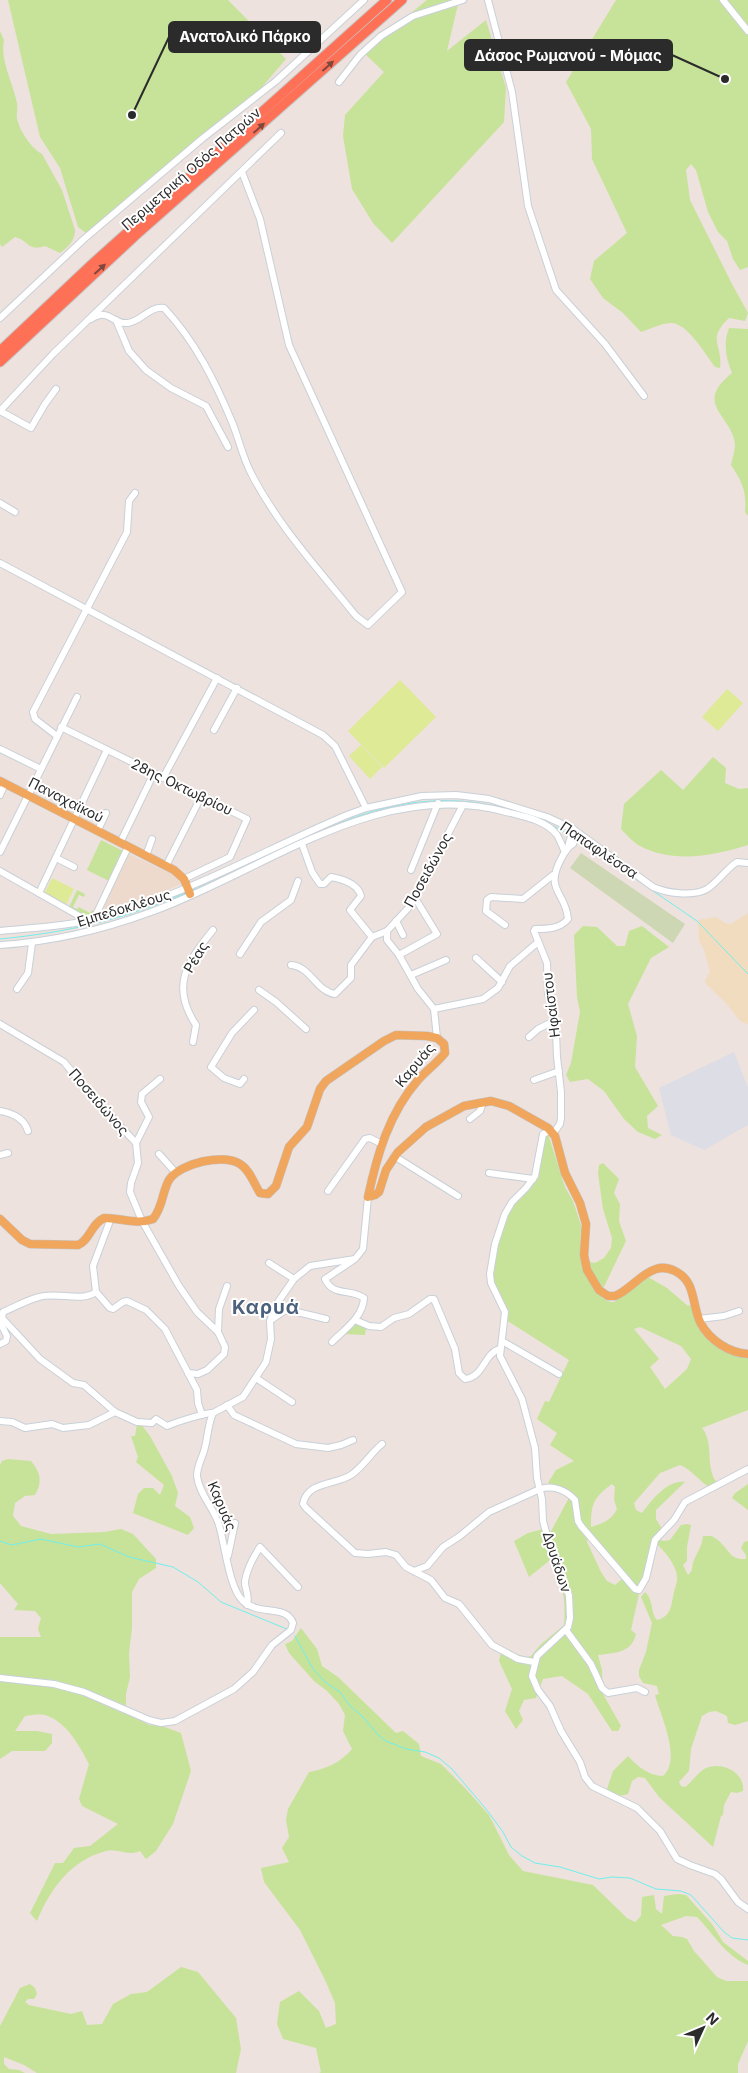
<svg xmlns="http://www.w3.org/2000/svg" width="748" height="2073" font-family="Inter,sans-serif">
	<style>
		.industrial { fill: #dddde5 }
		.education { fill: #eedacc }
		.green { fill: #c7e399; fill-rule: evenodd }
		.sand { fill: #f2dcc0 }
		.cemetery { fill: #ced7b4 }
		.pitch { fill: #deea95 }
		.lines { fill: none; stroke-linecap: round; stroke-linejoin: round }
		.stream { stroke: #70efed; stroke-width: 1 }
		.minor-casing { stroke: #c8d0d8; stroke-width: 8 }
		.major-casing { stroke: #c4c4c4; stroke-width: 9 }
		.highway-casing { stroke: #c4c4c4; stroke-width: 11 }
		.minor { stroke: #fff; stroke-width: 6 }
		.major { stroke: #f1a65e; stroke-width: 8 }
		.highway { stroke: #fe7157; stroke-width: 9 }
		.oneway { fill: #7f473d }
		.labels { text-anchor: middle; stroke-width: 4; stroke-linejoin: round; paint-order: stroke }
		.street-label { font-size: 14px; fill: #2b2b2b; stroke: #fff }
		.district-label { font-size: 19px; font-weight: bold; letter-spacing: 1px; fill: #4b617c; stroke: #fff }
		.leader { fill: none; stroke: #2b2b2b; stroke-width: 2 }
		.callout-dot { fill: #2b2b2b; stroke: #fff; stroke-width: 2 }
		.callout { fill: #2b2b2b; stroke: #2b2b2b; stroke-width: 2 }
		.callout-label { font-size: 15px; text-anchor: middle; font-weight: bold; fill: #fff }
	</style>
	<rect width="100%" height="100%" fill="#ede2dd"/>
	<polygon class="industrial" points="734,1052 748,1088 748,1125 704,1150 671,1135 659,1088"/>
	<polygon class="education" points="129,854 178,877 181,884 153,896 107,910 104,908"/>
	<g class="green">
		<polygon points="8,0 228,0 286,59 256,94 150,178 86,233 78,227 60,168 40,137"/>
		<polygon points="427,0 459,0 447,51 486,20 506,88 504,122 392,243 373,223 352,189 343,136 345,115 384,72 363,52"/>
		<path d="M616 0H748V267L740 270 733 259 727 241 718 232 708 212 696 170 691 164 686 170 690 200 732 284 748 313 745 321 729 318C706 340 723 344 720 368L715 367C706 355 688 324 672 323 661 323 651 329 641 332L623 313 603 298 590 279 594 261 627 233 592 159 591 129 566 82Z"/>
		<path d="M0 31 4 40C0 61 13 83 17 103 18 108 16 114 17 119 20 131 31 148 42 154L62 190 75 230C75 241 68 247 60 253L45 246C27 252 29 240 15 237L2 247 0 244Z"/>
		<path d="M729 328 748 329V516L745 512C747 492 742 481 731 465 732 459 735 451 735 445 733 415 692 405 732 373 726 358 723 344 729 328Z"/>
		<path d="M713 757 726 768 725 783 739 789 748 788V845C713 856 672 864 638 845 632 841 626 834 621 829L624 804 661 770 683 790Z"/>
		<polygon points="101,840 123,851 109,881 87,870"/>
		<polygon points="77,890 85,894 84,897 79,895 73,907 77,909 79,907 90,913 92,910 94,911 89,917 69,907"/>
		<polygon points="583,926 597,927 617,946 625,946 629,931 642,926 669,947 651,958 628,1004 637,1036 635,1067 658,1106 647,1116 648,1128 662,1135 655,1139 638,1132 624,1119 604,1091 588,1079 570,1082 566,1075 571,1063 580,1012 577,997 574,935"/>
		<path d="M548 1134 565 1187 573 1201 581 1225 580 1260 595 1263 604 1258 611 1248 612 1238 603 1209 598 1173 599 1165 603 1163 619 1179 614 1193 620 1204 619 1221 626 1241 600 1295C604 1300 608 1302 614 1302L648 1277 667 1288 688 1306 692 1304C693 1337 723 1345 748 1355V1410L702 1428C715 1444 704 1465 717 1483L709 1487C698 1480 692 1470 680 1465L660 1473 634 1503 636 1510 642 1513C652 1500 667 1480 685 1482L656 1510V1519L662 1529 639 1587 635 1586 588 1536 587 1542 601 1572 607 1581 615 1585 622 1579 639 1594 631 1630 636 1634C632 1653 614 1653 598 1655L602 1670 603 1694 621 1726 618 1731H612L588 1694 562 1676 543 1679 536 1698 524 1700 519 1711 523 1720 516 1729 505 1711 512 1689 499 1661 501 1652 508 1651 526 1657 531 1656 540 1645 564 1625C565 1612 565 1594 560 1582 557 1575 552 1568 549 1561L529 1577 514 1541 528 1533 543 1529 549 1535 571 1494 548 1483 556 1470 574 1461 550 1445 557 1433 537 1419 545 1401 549 1402 569 1360 506 1320 494 1288 491 1268 505 1219 510 1209 529 1187 545 1137ZM640 1327 681 1346 691 1359 687 1369 665 1389 650 1367 659 1359 634 1329ZM612 1484 615 1487 614 1500 617 1509C611 1521 603 1523 591 1527 591 1504 593 1498 612 1484Z"/>
		<polygon points="354,1322 366,1328 365,1335 343,1334"/>
		<polygon points="137,1424 141,1424 150,1436 172,1476 178,1493 175,1506 190,1517 194,1528 188,1535 133,1513 138,1494 144,1488 153,1488 160,1495 164,1485 136,1462 138,1457 131,1436 135,1436"/>
		<path d="M8 1459 31 1461C40 1472 43 1481 35 1495L25 1496 15 1503 13 1516 21 1526 51 1534 104 1532 121 1529 133 1534 156 1559V1568L139 1579 132 1592V1628L129 1653 130 1677 126 1694V1713L149 1725 162 1726 181 1733 191 1771 173 1824 156 1851 146 1859 140 1851C126 1857 119 1848 106 1851 71 1860 50 1889 37 1921L30 1913 55 1863H63L74 1848 90 1846 118 1824 82 1806 79 1799 89 1764C79 1745 67 1722 45 1715 39 1714 31 1715 25 1716L15 1731H37L52 1734V1743L45 1751H12L0 1759V1637H41L38 1629 41 1618 35 1611 14 1610 18 1604 0 1583V1465L2 1461Z"/>
		<polygon points="748,1484 748,1510 732,1498 734,1494"/>
		<path d="M687 1524 691 1525 687 1547V1561L683 1565 688 1575C694 1570 691 1566 694 1560 698 1551 702 1546 703 1536H712C715 1538 720 1541 722 1544 730 1552 731 1560 746 1559V1555L741 1548 744 1542 748 1541V1721L735 1725 728 1723 727 1716 716 1711 709 1712 702 1716 691 1749 689 1771 679 1782 681 1786 685 1787C692 1782 698 1772 706 1768 722 1761 745 1772 743 1791L737 1793 731 1792 724 1805 723 1815 721 1816 713 1847 659 1797 645 1778 638 1777 632 1781 628 1794C619 1797 614 1795 607 1789L613 1771 628 1756C637 1766 649 1776 663 1776 682 1759 661 1717 655 1695L659 1694 657 1686 643 1683 639 1676V1670L646 1652 652 1623 641 1597 645 1592C654 1600 650 1612 657 1620 672 1616 671 1605 674 1592 675 1587 678 1581 677 1576 676 1564 664 1551 656 1543L657 1538 663 1541 670 1540 681 1525Z"/>
		<path d="M301 1628 317 1649 322 1666 338 1677 396 1733 403 1731 419 1744 421 1756 441 1764 465 1788 489 1815 509 1855 523 1871 593 1885 627 1918 635 1922 641 1916 642 1897 654 1895 656 1909 662 1914 664 1896 678 1894 686 1895 712 1924 723 1942 748 1961V1965C724 1955 714 1934 697 1917L686 1916 661 1925 673 1936 682 1937 687 1939 694 1951 717 1977 726 1981H748V2041L738 2064V2073H319L321 2072 316 2048 283 2039 277 2024 280 2002 299 1991 319 2011 326 2028 336 2024 335 2003 326 1982 300 1930 264 1882 261 1868 289 1862 282 1848 289 1837 286 1820 288 1809 309 1772C326 1769 340 1763 352 1749L343 1731 345 1715 339 1704 327 1691 314 1681 289 1653 285 1644 292 1641Z"/>
		<polygon points="181,1967 198,1972 236,2018 241,2049 236,2073 37,2073 24,2065 4,2057 4,2064 9,2069 19,2070 25,2073 0,2073 0,2026 20,1988 30,1984 35,1988 37,1994 34,1999 28,1999 25,2002 29,2005 71,2014 82,2011 87,2025 102,2024 113,2004 131,1994 147,1992"/>
	</g>
	<polygon class="sand" points="748,913 748,1024 747,1024 740,1021 725,1002 706,984 705,980 710,972 704,950 699,940 698,920 716,917 725,923 731,924"/>
	<polygon class="cemetery" points="581,853 685,924 673,943 570,868"/>
	<g class="pitch">
		<polygon points="400,680 436,717 384,768 348,731"/>
		<polygon points="727,689 743,703 718,731 702,717"/>
		<polygon points="361,745 382,767 370,779 349,756"/>
		<polygon points="52,878 74,889 66,905 44,894"/>
	</g>
	<g class="lines">
		<g class="stream">
			<polyline points="551,825 569,834"/>
			<path d="M331 827C386 802 448 792 507 809"/>
			<polyline points="573,836 697,921 748,974"/>
			<polyline points="192,891 243,868"/>
			<path d="M0 939C70 932 121 920 186 893"/>
			<polyline points="0,1541 12,1545 41,1539 78,1547 100,1544 129,1557 173,1567 198,1582 221,1602 289,1630"/>
			<polyline points="295,1636 313,1669 325,1682 340,1692 350,1706 363,1717 378,1735 386,1741 406,1749 425,1752 439,1758 452,1769 486,1809 503,1832 511,1847 522,1856 535,1863 560,1867 599,1879 612,1877 630,1878 656,1889 681,1891 691,1895 724,1932 732,1938 748,1940"/>
		</g>
		<defs>
			<g id="minor">
				<polyline points="488,0 512,92 528,206 556,290 605,344 644,396"/>
				<polyline points="723,0 748,31"/>
				<polyline points="339,82 360,55 381,36 413,16 463,0"/>
				<polyline points="0,318 84,239 203,138 276,81 364,0"/>
				<path d="M91 319C110 307 112 325 128 323 142 321 149 306 164 308 195 341 215 381 232 422 239 439 243 459 252 475 279 527 320 571 356 616L368 625 402 592 289 345 260 219 242 172"/>
				<polyline points="116,320 129,351 146,370 171,388 206,406 228,447"/>
				<polyline points="0,411 53,354 281,133"/>
				<polyline points="0,411 31,428 45,404 56,389"/>
				<polyline points="0,503 15,512"/>
				<polyline points="0,563 323,735 335,746 366,808"/>
				<polyline points="61,727 247,819 230,857 184,879"/>
				<polyline points="214,730 237,688"/>
				<polyline points="57,736 35,719 33,712 127,532 129,501 135,493"/>
				<polyline points="0,749 41,769"/>
				<polyline points="163,778 217,678"/>
				<polyline points="0,795 3,788"/>
				<polyline points="98,830 106,813"/>
				<polyline points="120,843 154,773"/>
				<path d="M302 844 312 872 320 884H324L331 877C342 879 358 884 361 896L350 910 372 937 387 931 411 905 463 805"/>
				<path d="M573 844C567 847 564 853 561 859 544 891 566 892 568 919 560 929 547 929 535 929L534 931 547 963 548 993 556 1032 557 1057 561 1092V1118L560 1124 555 1131 547 1132 543 1134 535 1176 526 1188 512 1202 505 1214 495 1244 490 1274 491 1283 505 1312 500 1356 522 1399 535 1448 537 1478 542 1499 543 1521 554 1561 569 1595 570 1618 568 1627 537 1656 532 1676 538 1690 550 1706 561 1731 580 1762 585 1777 592 1786 637 1808 660 1831 677 1859 690 1865 715 1874 721 1879 738 1902 748 1909"/>
				<polyline points="568,847 573,829"/>
				<polyline points="0,852 77,697"/>
				<polyline points="146,856 152,839"/>
				<polyline points="56,858 74,867"/>
				<polyline points="166,866 201,797"/>
				<polyline points="411,870 438,803"/>
				<polyline points="0,871 88,921"/>
				<polyline points="39,893 107,750"/>
				<polyline points="94,919 128,847"/>
				<polyline points="396,921 403,935"/>
				<polyline points="505,925 486,911 487,900 491,897 523,899 553,875"/>
				<path d="M0 931C29 928 58 927 87 921 179 900 261 851 347 815L366 808 422 796 456 795 489 799 547 817 573 829 653 887C666 893 693 897 707 889 718 882 726 869 737 862L748 863"/>
				<polyline points="387,931 387,940 399,955 418,989 434,1009 437,1038"/>
				<path d="M0 945C51 942 102 930 151 912 265 871 378 777 506 812 522 816 546 820 557 835 560 840 562 846 565 852"/>
				<polyline points="240,954 261,922 291,900 298,881"/>
				<polyline points="399,955 437,934 415,898"/>
				<polyline points="476,958 502,982"/>
				<path d="M291 965C310 966 317 992 335 994L351 978V965L372 937"/>
				<polyline points="411,975 446,960"/>
				<polyline points="17,989 28,973 32,943"/>
				<polyline points="259,990 276,1002 306,1029"/>
				<polyline points="434,1009 483,999 498,988 510,966 537,943"/>
				<polyline points="0,1024 64,1062 92,1096 136,1143 138,1163 131,1183 130,1192 142,1221 179,1286 197,1312 218,1332 225,1347 224,1354 207,1370 198,1374 188,1373"/>
				<polyline points="529,1037 538,1029 554,1021"/>
				<path d="M193 1042 196 1025C170 986 187 962 213 930"/>
				<polyline points="244,1079 240,1084 224,1078 211,1067 232,1033 254,1010"/>
				<polyline points="534,1080 559,1071"/>
				<path d="M0 1111C12 1113 24 1118 28 1131"/>
				<polyline points="470,1119 480,1111 483,1102"/>
				<polyline points="136,1143 149,1117 141,1102 142,1094 160,1079"/>
				<polyline points="159,1154 176,1173"/>
				<polyline points="0,1155 8,1153"/>
				<polyline points="394,1156 458,1196"/>
				<polyline points="489,1173 533,1179"/>
				<polyline points="328,1191 365,1139 370,1138 382,1144"/>
				<path d="M111 1218 93 1266 96 1292C80 1303 58 1291 39 1297 27 1300 15 1307 3 1312L2 1318 40 1359 73 1383 84 1385 115 1412 137 1422 152 1423 156 1419 167 1426C174 1423 207 1412 213 1413"/>
				<polyline points="269,1263 294,1279"/>
				<polyline points="96,1292 110,1308 113,1309 123,1302 127,1301 146,1310 165,1329 197,1390 198,1403 202,1415"/>
				<polyline points="699,1319 724,1316 739,1311"/>
				<polyline points="271,1320 284,1311 289,1310 326,1319"/>
				<path d="M355 1320 369 1326 381 1327 394 1318 409 1314 430 1299H434L455 1349 459 1373 465 1379C484 1377 484 1353 500 1349"/>
				<polyline points="218,1332 219,1309 227,1286"/>
				<polyline points="502,1341 559,1374"/>
				<path d="M332 1342C345 1329 363 1317 364 1298 350 1288 333 1297 325 1279L352 1261"/>
				<polyline points="0,1344 6,1341 7,1336 0,1322 2,1318"/>
				<polyline points="256,1378 292,1402"/>
				<polyline points="227,1405 234,1415 296,1444 328,1448 341,1445 353,1440"/>
				<polyline points="0,1421 12,1422 25,1428 52,1424 63,1428 89,1425 115,1412"/>
				<path d="M382 1444C371 1453 363 1467 351 1475 336 1485 307 1481 303 1504L306 1508 355 1553 368 1554 386 1552 396 1555 406 1567 431 1580 445 1598 459 1604 492 1645 518 1659 534 1662"/>
				<polyline points="228,1556 235,1523"/>
				<path d="M414 1571 427 1566 443 1547 460 1536 489 1512 540 1489C553 1485 566 1490 575 1500L578 1521 581 1526 635 1589 639 1590 646 1578 655 1540 674 1520 685 1502 748 1469"/>
				<path d="M247 1605C250 1594 244 1588 245 1581 247 1569 254 1556 260 1547L298 1587"/>
				<polyline points="566,1630 591,1664 602,1688 608,1693 637,1688 645,1692"/>
				<path d="M0 1678 54 1684 84 1692 149 1720 161 1723 175 1721 234 1689 253 1672 272 1645 291 1630 293 1623C286 1604 259 1616 243 1601 229 1588 225 1545 219 1525 214 1508 199 1494 197 1476 197 1465 203 1457 205 1447 208 1436 208 1424 213 1413L243 1397 266 1362 271 1339 270 1321 276 1305 294 1279 310 1266 355 1259 363 1249 368 1197"/>
			</g>
			<g id="major">
				<polyline points="0,781 174,870 184,879 190,894"/>
				<path d="M0 1219 22 1240 30 1244 78 1245C90 1240 91 1224 104 1218 121 1218 137 1225 153 1219 163 1207 162 1192 169 1180 180 1163 224 1153 240 1164 250 1170 254 1184 260 1193L268 1194 276 1186 289 1147 307 1127 320 1089 326 1081 384 1041 396 1035 427 1036 437 1038 444 1044 445 1053C437 1063 426 1071 418 1080 389 1113 377 1155 368 1197L375 1195 379 1192 386 1170 398 1152 426 1127 464 1106 491 1101 509 1106 548 1128 555 1136 565 1173 580 1203 586 1224 584 1255 587 1270 599 1290 608 1296H615C630 1290 640 1274 656 1269 662 1267 669 1268 675 1271 697 1282 691 1305 701 1324 710 1340 729 1353 748 1354"/>
			</g>
			<g id="highway">
				<polyline points="0,351 92,264 387,0"/>
				<polyline points="0,362 135,236 402,0"/>
			</g>
		</defs>
		<use href="#minor" class="minor-casing"/>
		<use href="#major" class="major-casing"/>
		<use href="#highway" class="highway-casing"/>
		<use href="#minor" class="minor"/>
		<use href="#major" class="major"/>
		<use href="#highway" class="highway"/>
	</g>
	<defs><path id="oneway-solid" d="M-6-.8H1V-3.2L6.5 0L1 3.2V.8H-6Z" transform="scale(1.25)"/></defs>
	<g class="oneway">
		<use href="#oneway-solid" transform="translate(328 66) rotate(-42)"/>
		<use href="#oneway-solid" transform="translate(259 128) rotate(-42)"/>
		<use href="#oneway-solid" transform="translate(100 269) rotate(-42)"/>
	</g>
	<g class="labels">
		<g class="street-label">
			<text transform="translate(191 169) rotate(-41)" y="5">Περιμετρική Οδός Πατρών</text>
			<text transform="translate(182 787) rotate(26)" y="5">28ης Οκτωβρίου</text>
			<text transform="translate(66 800) rotate(27)" y="5">Παναχαϊκού</text>
			<text transform="translate(599 850) rotate(34)" y="5">Παπαφλέσσα</text>
			<text transform="translate(428 870) rotate(-61)" y="5">Ποσειδώνος</text>
			<text transform="translate(124 908) rotate(-17)" y="5">Εμπεδοκλέους</text>
			<text transform="translate(196 957) rotate(-59)" y="5">Ρέας</text>
			<text transform="translate(551 1005) rotate(-97)" y="5">Ηφαίστου</text>
			<text transform="translate(415 1065) rotate(-50)" y="5">Καρυάς</text>
			<text transform="translate(99 1102) rotate(49)" y="5">Ποσειδώνος</text>
			<text transform="translate(222 1506) rotate(67)" y="5">Καρυάς</text>
			<text transform="translate(557 1562) rotate(72)" y="5">Δρυάδων</text>
		</g>
		<g class="district-label">
			<text x="266" y="1314">Καρυά</text>
		</g>
	</g>
	<path class="leader" d="M132 115L169 37M725 79L672 55"/>
	<g class="callout-dot">
		<circle cx="132" cy="115" r="5"/>
		<circle cx="725" cy="79" r="5"/>
	</g>
	<g class="callout">
		<rect x="169" y="22" width="151" height="30" rx="5"/>
		<rect x="465" y="40" width="207" height="30" rx="5"/>
	</g>
	<g class="callout-label">
		<text x="245" y="42">Ανατολικό Πάρκο</text>
		<text x="568" y="61">Δάσος Ρωμανού - Μόμας</text>
	</g>
	<g transform="translate(703 2028) rotate(46)" stroke="#ffffff" stroke-width="4" paint-order="stroke">
	<path d="M0-4L9 19L0 12L-9 19Z" fill="#2b2b2b"/>
	<text y="-8" font-size="14" font-weight="bold" text-anchor="middle" fill="#2b2b2b">N</text>
	</g>
</svg>
